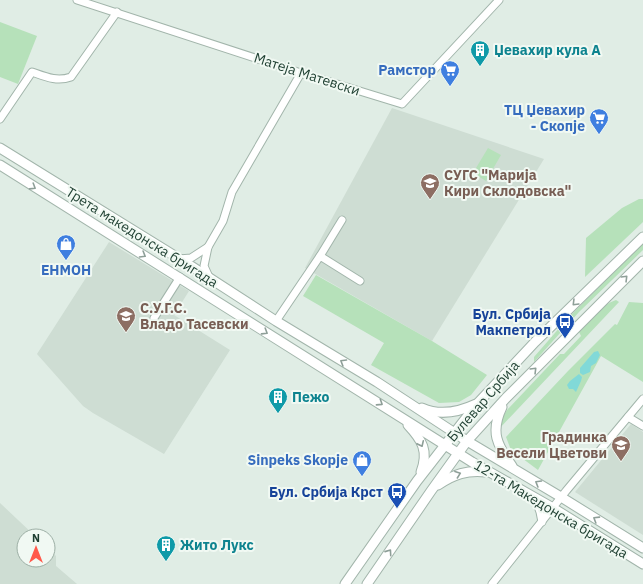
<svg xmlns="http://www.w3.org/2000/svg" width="643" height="584" font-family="'IBM Plex Sans',sans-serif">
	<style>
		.built { fill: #ceddd3 }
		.green { fill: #b6e1ba }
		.water { fill: #81d9d8 }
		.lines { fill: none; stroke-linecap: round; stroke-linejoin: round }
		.minor-casing { stroke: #a2b5ab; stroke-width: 9 }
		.tertiary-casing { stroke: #a2b5ab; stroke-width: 11 }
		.minor { stroke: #fff; stroke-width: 7 }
		.tertiary { stroke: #fff; stroke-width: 9 }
		.oneway { stroke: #8e9f98 }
		.labels { text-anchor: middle; stroke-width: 4; stroke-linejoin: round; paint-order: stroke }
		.culture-label { font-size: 14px; font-weight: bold; fill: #0d838f; stroke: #f1f9f3; text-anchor: start }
		.shop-label { font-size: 14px; font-weight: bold; fill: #366cbe; stroke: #f1f9f3; text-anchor: end }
		.street-label { font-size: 14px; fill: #1e3f31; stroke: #f1f9f3 }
		.education-label { font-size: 14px; font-weight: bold; fill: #785e54; stroke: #f1f9f3; text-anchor: start }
		.transit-label { font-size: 14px; font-weight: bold; fill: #164399; stroke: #f1f9f3; text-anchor: end }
	</style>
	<rect width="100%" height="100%" fill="#e0ede5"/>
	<g class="built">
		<polygon points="392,108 544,159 432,341 305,268"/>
		<polygon points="109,242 189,291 174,315 230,350 164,454 93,413 83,406 37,354"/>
		<polygon points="631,424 643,432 643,535 575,492"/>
		<polygon points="0,503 35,536 24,536 24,560 48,560 48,548 56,556 56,566 77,584 0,584"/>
	</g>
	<g class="green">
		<polygon points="0,22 37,36 18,84 0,77"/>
		<polygon points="488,148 501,155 486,181 473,173"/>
		<polygon points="639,199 643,199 643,222 585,277 586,238 622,208"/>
		<polygon points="643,243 643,250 579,312 534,362 534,357 568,318"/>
		<polygon points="316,275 432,341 487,375 471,395 459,402 439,403 371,365 384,343 303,296"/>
		<path d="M616 300 619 302 499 429 501 420 507 410 560 354H564L581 336 579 332C589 321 601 305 616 300Z"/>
		<polygon points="629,302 643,303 643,382 601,356 538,470 511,450 506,437 568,371 615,324 617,325"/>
	</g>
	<g class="water">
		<polygon points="598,351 600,355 596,363 591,366 590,372 583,375 580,373 580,368 594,352"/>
		<polygon points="579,374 582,377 581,381 576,392 573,389 569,389 567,385 570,381"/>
	</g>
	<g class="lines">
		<defs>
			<g id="minor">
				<polyline points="77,0 301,73 402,104 499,0"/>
				<path d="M0 119 32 72C46 77 57 82 71 77L117 12"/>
				<polyline points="320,256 342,220"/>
				<polyline points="179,259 191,258 208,247"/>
				<polyline points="209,277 204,266 208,247 223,221 232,192 301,73"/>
				<polyline points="154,318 180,277"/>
				<polyline points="276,321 320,256 360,281"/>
				<polyline points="628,417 643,426"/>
				<polyline points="535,498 540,512 542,522"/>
				<polyline points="492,584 566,491 643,399"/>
			</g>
			<g id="tertiary">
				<polyline points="0,148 191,266 276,321 377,382 467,441 561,497 643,548"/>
				<polyline points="0,165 472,462 553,508 643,564"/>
				<path d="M502 407C490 432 497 445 512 466"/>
				<path d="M422 408C440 416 459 412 476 404"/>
				<path d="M408 425C422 440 429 451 421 472"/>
				<path d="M438 485C454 474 467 470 486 472"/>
				<polyline points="345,584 417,481 477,404 535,342 643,237"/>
				<polyline points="367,584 431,491 467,441 506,398 643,261"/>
			</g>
		</defs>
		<use href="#minor" class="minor-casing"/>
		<use href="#tertiary" class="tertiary-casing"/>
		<use href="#minor" class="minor"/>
		<use href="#tertiary" class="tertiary"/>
	</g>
	<defs><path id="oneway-chevron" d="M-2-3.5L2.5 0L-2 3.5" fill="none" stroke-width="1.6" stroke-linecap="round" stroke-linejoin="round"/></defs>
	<g class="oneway">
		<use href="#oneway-chevron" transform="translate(33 187) rotate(32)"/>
		<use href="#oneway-chevron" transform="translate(143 255) rotate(31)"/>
		<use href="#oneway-chevron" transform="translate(625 278) rotate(-45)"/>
		<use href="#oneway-chevron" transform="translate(575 303) rotate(135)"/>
		<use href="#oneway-chevron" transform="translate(265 332) rotate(32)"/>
		<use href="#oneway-chevron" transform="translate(343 362) rotate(-149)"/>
		<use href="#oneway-chevron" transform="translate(534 370) rotate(-45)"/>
		<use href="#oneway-chevron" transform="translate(380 403) rotate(33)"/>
		<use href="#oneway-chevron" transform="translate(421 444) rotate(65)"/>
		<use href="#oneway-chevron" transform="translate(458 474) rotate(-20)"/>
		<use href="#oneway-chevron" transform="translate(538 483) rotate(-149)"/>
		<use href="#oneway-chevron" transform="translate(596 519) rotate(-148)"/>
		<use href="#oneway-chevron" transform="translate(389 552) rotate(-55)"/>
	</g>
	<defs>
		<symbol id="building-pin" viewBox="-11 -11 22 30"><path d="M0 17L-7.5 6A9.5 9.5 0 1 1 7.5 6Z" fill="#0f9aa8" stroke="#f1f9f3"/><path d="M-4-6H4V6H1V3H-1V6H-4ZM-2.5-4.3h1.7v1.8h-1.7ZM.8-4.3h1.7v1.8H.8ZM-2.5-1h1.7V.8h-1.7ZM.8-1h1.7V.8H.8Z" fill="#fff"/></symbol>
		<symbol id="supermarket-pin" viewBox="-11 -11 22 30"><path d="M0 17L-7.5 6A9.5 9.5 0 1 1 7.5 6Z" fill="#3f7fe0" stroke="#f1f9f3"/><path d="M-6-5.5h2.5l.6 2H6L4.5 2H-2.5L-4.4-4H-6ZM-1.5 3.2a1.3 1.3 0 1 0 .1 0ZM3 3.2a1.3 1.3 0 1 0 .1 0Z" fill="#fff"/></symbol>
		<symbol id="school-pin" viewBox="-11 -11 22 30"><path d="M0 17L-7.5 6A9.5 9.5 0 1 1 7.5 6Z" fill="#8d6e63" stroke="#f1f9f3"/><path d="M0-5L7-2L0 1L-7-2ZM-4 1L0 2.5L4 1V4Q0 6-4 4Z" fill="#fff"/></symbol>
		<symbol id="shop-pin" viewBox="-11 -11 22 30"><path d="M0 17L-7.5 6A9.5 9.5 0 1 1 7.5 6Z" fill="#3f7fe0" stroke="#f1f9f3"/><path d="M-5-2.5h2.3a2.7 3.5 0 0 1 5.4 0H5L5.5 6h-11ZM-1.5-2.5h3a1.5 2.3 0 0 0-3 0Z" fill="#fff"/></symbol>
		<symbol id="bus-pin" viewBox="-11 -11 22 30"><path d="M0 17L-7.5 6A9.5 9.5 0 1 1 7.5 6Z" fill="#1a4fb4" stroke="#f1f9f3"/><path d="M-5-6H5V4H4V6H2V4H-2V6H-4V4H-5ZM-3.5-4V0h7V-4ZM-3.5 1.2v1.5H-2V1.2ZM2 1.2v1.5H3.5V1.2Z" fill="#fff"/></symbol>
	</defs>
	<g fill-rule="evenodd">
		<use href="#building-pin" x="469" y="39" width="22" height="30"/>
		<use href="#supermarket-pin" x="439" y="59" width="22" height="30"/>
		<use href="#supermarket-pin" x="588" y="107" width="22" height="30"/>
		<use href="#school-pin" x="419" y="172" width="22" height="30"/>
		<use href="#shop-pin" x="55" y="233" width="22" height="30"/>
		<use href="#school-pin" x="115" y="305" width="22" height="30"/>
		<use href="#bus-pin" x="554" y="311" width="22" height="30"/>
		<use href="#building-pin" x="267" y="386" width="22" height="30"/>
		<use href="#school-pin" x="610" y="434" width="22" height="30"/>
		<use href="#shop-pin" x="351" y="449" width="22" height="30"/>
		<use href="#bus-pin" x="386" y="481" width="22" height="30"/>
		<use href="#building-pin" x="155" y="534" width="22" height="30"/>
	</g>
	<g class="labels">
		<g class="culture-label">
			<text x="494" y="55">Џевахир кула А</text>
			<text x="292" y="402">Пежо</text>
			<text x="180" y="550">Жито Лукс</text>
		</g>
		<g class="shop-label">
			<text x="436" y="75">Рамстор</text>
			<text x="585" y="115">ТЦ Џевахир<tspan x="585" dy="16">- Скопје</tspan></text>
			<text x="66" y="275" text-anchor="middle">ЕНМОН</text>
			<text x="348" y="465">Sinpeks Skopje</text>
		</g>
		<g class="street-label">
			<text transform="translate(307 74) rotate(18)" y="5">Матеја Матевски</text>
			<text transform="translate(142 237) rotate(32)" y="5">Трета македонска бригада</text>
			<text transform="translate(483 401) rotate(-49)" y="5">Булевар Србија</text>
			<text transform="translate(551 509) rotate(31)" y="5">12-та Македонска бригада</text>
		</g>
		<g class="education-label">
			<text x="444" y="180">СУГС "Марија<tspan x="444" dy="16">Кири Склодовска"</tspan></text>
			<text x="140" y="313">С.У.Г.С.<tspan x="140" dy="16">Владо Тасевски</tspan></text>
			<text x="607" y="442" text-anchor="end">Градинка<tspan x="607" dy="16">Весели Цветови</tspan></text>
		</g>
		<g class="transit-label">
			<text x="551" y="319">Бул. Србија<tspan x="551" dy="16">Макпетрол</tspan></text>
			<text x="383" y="497">Бул. Србија Крст</text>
		</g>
	</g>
	<g transform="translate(36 548)"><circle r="19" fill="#f1f9f3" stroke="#9dafa5"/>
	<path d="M0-3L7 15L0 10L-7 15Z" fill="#ff594b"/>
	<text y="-6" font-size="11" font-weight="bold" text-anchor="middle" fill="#1e3f31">N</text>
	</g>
</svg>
